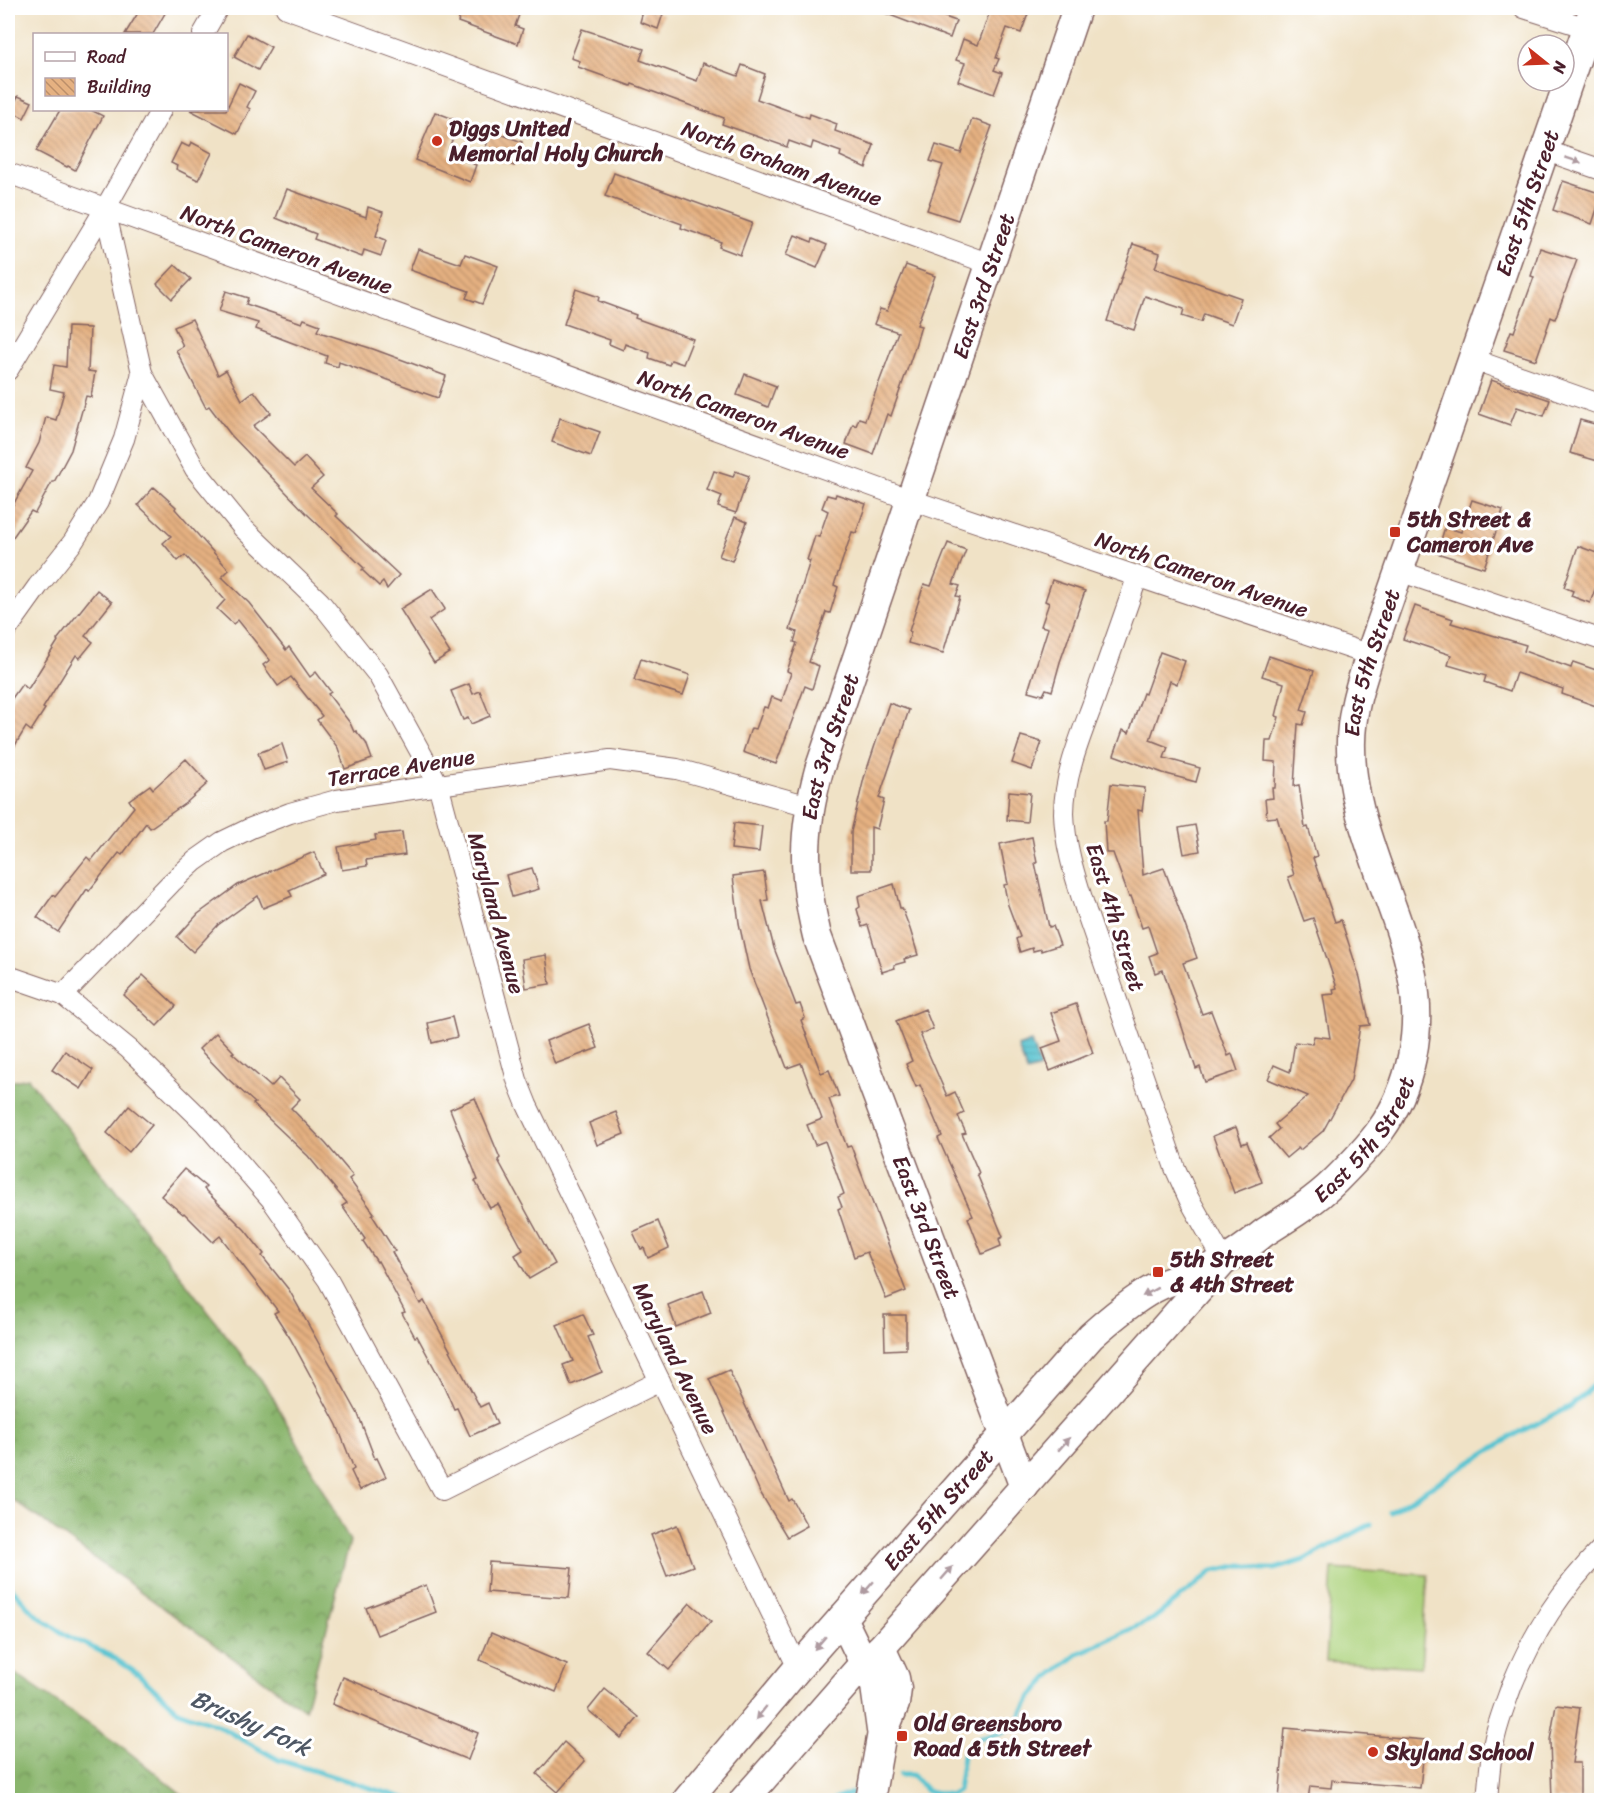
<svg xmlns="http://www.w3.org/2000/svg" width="1609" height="1808" font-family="Sriracha,sans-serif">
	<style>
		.forest { fill: url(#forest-crowns); stroke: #6a6a4c; stroke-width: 1.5 }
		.pitch { fill: #add37e; stroke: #7c7954; stroke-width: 1.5 }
		.water { fill: url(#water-rules); stroke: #50717e; stroke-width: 1.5 }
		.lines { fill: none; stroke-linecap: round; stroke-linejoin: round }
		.stream { stroke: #57c3d0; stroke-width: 5 }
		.building { fill: url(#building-back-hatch) }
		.street-casing { stroke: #846361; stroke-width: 22 }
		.secondary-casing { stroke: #846361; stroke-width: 31 }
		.street { stroke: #fff; stroke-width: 20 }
		.secondary { stroke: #fff; stroke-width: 28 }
		.oneway { fill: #ae9aa0 }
		.poi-dot { fill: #c8321e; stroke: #fff; stroke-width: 2 }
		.labels { text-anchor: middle; stroke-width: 6; stroke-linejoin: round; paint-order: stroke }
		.poi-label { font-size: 22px; font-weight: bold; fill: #4a1f2b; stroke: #fff; text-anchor: start }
		.street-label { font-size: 22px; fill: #4a1f2b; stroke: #fff }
		.water-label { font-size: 24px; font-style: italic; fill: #4f5865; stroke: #fff }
	</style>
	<defs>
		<pattern id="forest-crowns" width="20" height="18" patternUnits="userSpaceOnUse" patternTransform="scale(1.5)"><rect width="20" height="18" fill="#8ab56d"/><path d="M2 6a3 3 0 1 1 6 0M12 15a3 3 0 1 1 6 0" fill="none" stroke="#73935a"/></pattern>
		<pattern id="water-rules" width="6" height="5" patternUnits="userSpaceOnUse" patternTransform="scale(1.5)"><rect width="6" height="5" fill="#57c3d0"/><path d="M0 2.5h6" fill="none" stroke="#4da7b3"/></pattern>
		<pattern id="building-back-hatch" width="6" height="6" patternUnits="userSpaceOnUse" patternTransform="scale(1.5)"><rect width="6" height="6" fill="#e5b181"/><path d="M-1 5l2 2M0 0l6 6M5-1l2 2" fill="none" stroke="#bc8f6a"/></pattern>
	</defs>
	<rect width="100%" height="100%" fill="#fff"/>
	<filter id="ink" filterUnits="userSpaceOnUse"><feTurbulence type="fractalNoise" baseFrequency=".0167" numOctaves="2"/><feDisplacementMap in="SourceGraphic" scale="12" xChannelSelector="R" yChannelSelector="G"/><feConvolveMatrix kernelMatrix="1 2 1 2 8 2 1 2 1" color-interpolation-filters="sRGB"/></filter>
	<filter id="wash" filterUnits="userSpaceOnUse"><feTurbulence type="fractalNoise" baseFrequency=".008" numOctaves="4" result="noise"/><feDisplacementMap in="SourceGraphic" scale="24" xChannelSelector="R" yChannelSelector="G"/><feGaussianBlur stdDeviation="1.35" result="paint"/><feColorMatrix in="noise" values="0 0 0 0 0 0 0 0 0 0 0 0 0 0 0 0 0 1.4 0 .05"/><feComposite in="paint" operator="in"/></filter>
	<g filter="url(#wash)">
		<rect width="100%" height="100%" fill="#f0e2c6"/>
		<g class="forest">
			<polygon points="28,1078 270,1392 350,1541 305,1710 8,1496 8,1082"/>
			<polygon points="8,1669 125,1749 189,1800 8,1800"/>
		</g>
		<polygon class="pitch" points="1332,1569 1428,1575 1421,1667 1326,1661"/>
		<polygon class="water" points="1031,1042 1040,1068 1027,1072 1018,1047"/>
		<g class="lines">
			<g class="stream">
				<polyline points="1390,1512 1516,1434 1571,1406 1602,1378"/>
				<polyline points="8,1584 35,1614 67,1636 111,1656 138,1674 178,1711 217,1725 279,1760 410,1800"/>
				<polyline points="900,1775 912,1775 927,1791 951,1795 958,1791 963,1755 975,1740 1006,1731 1018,1720 1032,1696 1051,1675 1079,1653 1153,1619 1213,1571 1242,1565 1262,1569 1275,1569 1304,1560 1371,1524"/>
				<polyline points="834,1800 852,1793"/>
			</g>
		</g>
		<g id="blocks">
			<g class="building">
				<polygon points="141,8 168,8 153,34 125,34"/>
				<polygon points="463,8 508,8 520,12 515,26 523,29 518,44 458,22"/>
				<polygon points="644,8 663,14 658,29 640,22"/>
				<polygon points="874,8 920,8 956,21 950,38 874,9"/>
				<polygon points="991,8 1018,8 1017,10 1028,14 1021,33 1007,28 996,58 999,59 994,70 1002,73 994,94 958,81 965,63 956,60 963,39 978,45"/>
				<polygon points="582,29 644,49 640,60 697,81 703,63 738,76 742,65 765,74 757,99 809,118 810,114 837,124 835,131 874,145 866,168 840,156 841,152 813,142 811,149 789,141 787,147 722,124 724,118 632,84 631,86 578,67 580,61 571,58"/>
				<polygon points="247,34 271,47 258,70 234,57"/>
				<polygon points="239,83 255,91 247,107 250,109 237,134 190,110 226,110"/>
				<polygon points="18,96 32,102 24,118 11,111"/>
				<polygon points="60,110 91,110 103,116 75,170 68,166 67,167 36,151"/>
				<polygon points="435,112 459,121 447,154 476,165 470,182 415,160"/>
				<polygon points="972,119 992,126 958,220 927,210 943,165 930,161 936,145 961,153"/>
				<polygon points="492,131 522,142 514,166 483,154"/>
				<polygon points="191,142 212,153 198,180 176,169 177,166 171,163 181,143 189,147"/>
				<polygon points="614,173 752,223 740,255 719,247 721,242 681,228 682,224 605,196"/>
				<polygon points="1563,181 1602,194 1592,224 1553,210"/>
				<polygon points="287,189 366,217 368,207 383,212 376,236 386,240 381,256 364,250 362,257 314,239 316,234 276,218"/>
				<polygon points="795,235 812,242 813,239 827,245 817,268 786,255"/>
				<polygon points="1133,244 1160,253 1155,268 1241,298 1232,324 1204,314 1201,322 1182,316 1184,309 1145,296 1134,330 1107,321"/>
				<polygon points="1540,248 1577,260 1555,319 1551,317 1536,360 1504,350 1511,331 1514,332 1534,277 1531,276"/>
				<polygon points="418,249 461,264 465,254 498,266 482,304 466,298 469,291 410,270"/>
				<polygon points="175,265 191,279 172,299 157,284"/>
				<polygon points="906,265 935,276 917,325 921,326 914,350 891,416 887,414 873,454 846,444 853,424 856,426 859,418 865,420 898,332 874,324 880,309 887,311"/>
				<polygon points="576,289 599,297 598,301 636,315 635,318 693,339 683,364 671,360 669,365 649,358 650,353 625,344 623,350 609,344 610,340 564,324"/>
				<polygon points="226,291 248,298 246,304 302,323 304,319 320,325 317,331 319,332 373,349 446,376 438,398 339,362 338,367 325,363 327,356 256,329 258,323 219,311"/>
				<polygon points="192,319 218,375 226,370 242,400 254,391 271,413 253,426 294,467 305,457 323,477 311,488 338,514 336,516 399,575 387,589 383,582 379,586 362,570 364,568 307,514 231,435 209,406 206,408 176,350 183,346 174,327"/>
				<polygon points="68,327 90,328 88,371 95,372 91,397 86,396 71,450 54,482 52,482 35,513 31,511 8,544 8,514 32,471 26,468 39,443 46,417 56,420 64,392 50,389 54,365 66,367"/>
				<polygon points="745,374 776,386 768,407 737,395"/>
				<polygon points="1491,380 1550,400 1544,416 1517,407 1510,425 1479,414"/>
				<polygon points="560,418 600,432 591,456 552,442"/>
				<polygon points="1580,420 1602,426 1602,449 1598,461 1570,453"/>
				<polygon points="714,471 733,477 735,471 749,476 736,513 718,507 722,496 707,490"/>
				<polygon points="154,487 176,507 175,509 229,570 222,577 249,603 286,650 289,647 310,677 316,672 331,692 328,694 350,723 354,732 356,731 366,743 372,759 345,769 338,748 317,720 322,716 291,677 278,686 263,665 270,660 238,620 233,624 217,609 225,600 185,555 178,561 163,543 171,536 138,505"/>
				<polygon points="836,494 866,504 856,533 852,532 834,585 838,587 830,613 826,612 809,662 819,666 812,689 805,686 776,764 743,752 751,728 756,729 764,707 768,708 772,697 782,701 791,673 787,671 797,643 794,642 797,632 790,629 799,603 797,603 810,561 807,560 815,536 819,537 828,511 822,508 827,495 835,497"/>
				<polygon points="1472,500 1503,510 1484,568 1437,553 1445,527 1461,532"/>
				<polygon points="735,517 747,522 732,561 719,556"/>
				<polygon points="948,543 966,550 953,584 960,586 956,596 960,597 943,653 908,643 911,632 909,631 924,584 931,586"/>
				<polygon points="1578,546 1602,555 1602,571 1590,603 1571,596 1573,591 1564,587"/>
				<polygon points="1052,580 1085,591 1060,662 1052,691 1046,689 1043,695 1028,691 1048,628 1041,626 1049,603 1045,601"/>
				<polygon points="432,589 445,609 429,620 450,653 434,663 400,609"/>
				<polygon points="97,590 112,602 85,636 93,642 80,658 76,655 43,708 45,709 31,731 26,727 8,757 8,704 22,684 28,689 58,641 57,640"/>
				<polygon points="1415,606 1453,619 1451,623 1526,645 1524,651 1571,668 1573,662 1602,672 1602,690 1596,706 1562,694 1563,689 1516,673 1510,691 1484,682 1486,676 1448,665 1451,655 1403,639"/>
				<polygon points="1160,652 1185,661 1177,684 1170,681 1150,740 1168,747 1164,758 1200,768 1196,782 1163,773 1114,755 1123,730 1129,733 1143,693 1145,694"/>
				<polygon points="1269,656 1314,671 1301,710 1307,712 1303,725 1298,724 1294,786 1299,785 1305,828 1308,827 1317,856 1313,858 1335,922 1341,920 1360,978 1370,1025 1360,1026 1351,1080 1323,1131 1300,1150 1298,1148 1286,1158 1269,1138 1279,1129 1275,1124 1308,1096 1268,1079 1274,1065 1290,1072 1295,1042 1312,1044 1314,1036 1330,1038 1323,995 1334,994 1333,989 1337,988 1313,918 1304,921 1288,877 1294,875 1277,817 1267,818 1265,799 1273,798 1272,788 1275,788 1276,762 1265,761 1266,741 1272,741 1279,717 1276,716 1284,683 1262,676"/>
				<polygon points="641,659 690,675 683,695 634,680"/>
				<polygon points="469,684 473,694 480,691 490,716 471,724 468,718 463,720 451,691"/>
				<polygon points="889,703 909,710 879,798 884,800 877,829 871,827 871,870 851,870 851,832 864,778"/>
				<polygon points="1021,736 1042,742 1032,770 1012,763"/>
				<polygon points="282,744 288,762 264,770 258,753"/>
				<polygon points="186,759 208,783 187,802 150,828 146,823 122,855 119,853 89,891 87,889 58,932 37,917 53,895 55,897 87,857 91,861 134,807 129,800 150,785 153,789"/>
				<polygon points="1111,784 1145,788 1142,811 1138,810 1143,875 1164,868 1197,958 1183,963 1202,1014 1211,1011 1228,1056 1232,1054 1238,1071 1205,1082 1200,1067 1196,1069 1163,970 1155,973 1149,956 1157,953 1148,926 1142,928 1131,896 1129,897 1113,853 1106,853 1104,821 1107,821"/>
				<polygon points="1009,791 1030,793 1027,822 1007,820"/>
				<polygon points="734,823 762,826 759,852 731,849"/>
				<polygon points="1195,825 1200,851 1184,854 1179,828"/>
				<polygon points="402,832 405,855 366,860 367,866 342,870 338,847 376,840 375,835"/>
				<polygon points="1032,837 1037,863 1035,863 1049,927 1053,926 1060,945 1041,951 1041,949 1033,951 1032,948 1020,952 1016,939 1020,937 1008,905 1004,885 1008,884 1000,844"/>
				<polygon points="314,852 324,874 289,890 292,896 263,908 258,896 218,925 193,952 177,937 198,914 238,885"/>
				<polygon points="532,868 539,889 512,897 506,875"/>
				<polygon points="764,872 768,900 762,901 774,948 796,1005 800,1004 805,1018 801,1020 821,1073 829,1070 839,1096 829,1099 847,1147 851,1146 906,1291 886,1299 867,1252 854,1257 838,1209 842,1207 838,1197 844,1194 825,1141 815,1145 807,1125 822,1119 801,1063 787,1068 749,969 739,923 733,876"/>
				<polygon points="894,884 900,908 902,908 910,929 918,955 904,959 905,962 894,965 895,968 882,972 868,925 862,927 857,909 860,907 858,896"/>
				<polygon points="546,955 550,984 526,988 522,959"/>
				<polygon points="143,975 176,1006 157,1026 124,995"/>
				<polygon points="1076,1004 1093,1053 1050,1071 1042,1048 1061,1041 1051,1013"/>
				<polygon points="925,1009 933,1029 920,1034 947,1096 955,1092 964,1113 958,1116 966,1133 962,1134 979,1173 977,1174 1003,1237 999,1239 1001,1246 982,1254 968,1218 973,1216 938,1138 942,1136 920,1085 916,1087 906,1064 912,1061 896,1021"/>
				<polygon points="452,1017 457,1037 432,1043 428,1023"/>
				<polygon points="589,1024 598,1048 555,1064 546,1041"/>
				<polygon points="216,1033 234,1052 232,1053 271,1087 279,1078 300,1099 291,1108 326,1144 353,1176 349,1179 374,1213 372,1215 395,1251 392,1252 420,1304 424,1301 480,1407 488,1403 497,1424 470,1436 457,1408 454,1409 443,1384 417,1336 415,1337 402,1313 405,1312 378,1261 377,1262 363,1241 365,1239 342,1206 347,1203 308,1156 253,1104 255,1103 227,1078 199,1049"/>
				<polygon points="65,1051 93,1070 81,1089 52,1070"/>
				<polygon points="475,1098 500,1158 498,1160 555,1264 529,1279 515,1255 523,1250 498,1204 490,1208 475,1181 478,1180 450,1109"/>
				<polygon points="129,1106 152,1125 129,1152 107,1133"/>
				<polygon points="616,1112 624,1134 597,1145 589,1123"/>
				<polygon points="1236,1127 1242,1144 1247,1142 1262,1182 1234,1193 1213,1136"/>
				<polygon points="184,1169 206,1187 204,1189 245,1230 264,1254 262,1256 289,1290 358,1414 375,1459 377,1458 386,1477 360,1490 351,1471 354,1469 337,1425 290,1338 274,1313 278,1311 220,1236 213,1242 184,1213 183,1214 161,1196"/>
				<polygon points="658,1221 669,1248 648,1258 644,1248 641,1249 633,1232"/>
				<polygon points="703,1291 711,1313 676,1327 668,1305"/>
				<polygon points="583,1314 593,1335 588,1337 602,1372 571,1385 563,1365 573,1361 557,1325"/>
				<polygon points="884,1315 906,1315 906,1349 885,1350"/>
				<polygon points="729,1370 789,1501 792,1499 807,1526 787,1537 760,1492 709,1379"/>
				<polygon points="677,1525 693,1566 667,1576 651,1535"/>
				<polygon points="489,1562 572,1568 569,1598 487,1592"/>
				<polygon points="426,1585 436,1612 377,1635 366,1608"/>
				<polygon points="690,1603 711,1621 669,1670 648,1652"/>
				<polygon points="491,1633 567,1665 556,1692 480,1660"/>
				<polygon points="343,1677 478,1733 468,1760 332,1704"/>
				<polygon points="605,1689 639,1717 621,1738 588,1710"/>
				<polygon points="1556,1705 1580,1708 1572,1763 1580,1763 1580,1800 1552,1800 1550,1740"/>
				<polygon points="1285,1728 1425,1740 1420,1788 1332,1780 1331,1788 1310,1786 1308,1800 1279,1800"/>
				<polygon points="564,1742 585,1761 558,1792 537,1774"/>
			</g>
		</g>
	</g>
	<g filter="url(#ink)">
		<use href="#blocks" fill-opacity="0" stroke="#846361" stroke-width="1.5"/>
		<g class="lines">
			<defs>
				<g id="street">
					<polyline points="286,8 990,264"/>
					<polyline points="1524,8 1587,28"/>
					<polyline points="203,34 218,8"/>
					<polyline points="1544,150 1602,170"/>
					<polyline points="8,173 911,500 1370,655"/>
					<polyline points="105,209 142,373 195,469 243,528 320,602 378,675 438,784 517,1080 527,1105 798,1668"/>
					<polyline points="1472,359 1602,405"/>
					<polyline points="8,370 105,209 161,110"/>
					<polyline points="1399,571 1602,640"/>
					<path d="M1137 578C1122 620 1108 661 1093 703 1080 738 1064 776 1064 813 1065 848 1076 879 1086 911L1175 1168 1189 1199 1224 1261"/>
					<polyline points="8,628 38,586 73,542 98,502 124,439 142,373"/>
					<polyline points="8,976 63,995 129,1049 204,1122 271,1199 328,1280 442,1490 660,1381"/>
					<polyline points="63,995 171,883 195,861 222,842 251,828 290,813 337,800 610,760 677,769 809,806"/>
					<path d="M1487 1800C1489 1779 1490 1758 1495 1737 1499 1719 1506 1702 1512 1685 1534 1631 1561 1590 1602 1548"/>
				</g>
				<g id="secondary">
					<path id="s1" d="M1024 1487 817 936C802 874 802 832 819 770L1077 8"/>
					<polyline points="842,1618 875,1686 881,1730"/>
					<path id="s2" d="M687 1800 798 1668 1091 1336C1110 1319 1130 1302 1153 1289 1175 1277 1202 1273 1224 1261 1239 1253 1252 1242 1265 1232 1289 1217 1315 1201 1335 1181 1350 1166 1367 1149 1380 1131 1412 1087 1423 1028 1412 975 1405 939 1391 905 1379 871 1365 831 1351 791 1351 748 1350 716 1360 685 1370 655L1594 8"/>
					<path d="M744 1800 864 1663 881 1648C994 1520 1108 1393 1220 1265"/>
					<polyline points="870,1800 881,1738 895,1704 897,1689 895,1678 881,1648"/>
				</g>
			</defs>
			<use href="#street" class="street-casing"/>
			<use href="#secondary" class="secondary-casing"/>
			<use href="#street" class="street"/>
			<use href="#secondary" class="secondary"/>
		</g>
		<defs><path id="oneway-solid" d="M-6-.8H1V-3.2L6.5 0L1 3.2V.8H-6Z" transform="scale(1.5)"/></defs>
		<g class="oneway">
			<use href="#oneway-solid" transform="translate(1573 160) rotate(19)"/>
			<use href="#oneway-solid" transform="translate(1150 1292) rotate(151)"/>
			<use href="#oneway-solid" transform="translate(1064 1444) rotate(-49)"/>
			<use href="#oneway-solid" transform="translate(947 1573) rotate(-49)"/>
			<use href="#oneway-solid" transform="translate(868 1588) rotate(131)"/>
			<use href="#oneway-solid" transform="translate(820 1643) rotate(131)"/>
			<use href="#oneway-solid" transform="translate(761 1713) rotate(129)"/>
		</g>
	</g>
	<g class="poi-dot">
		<circle cx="437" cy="141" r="6"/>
		<rect x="1389" y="526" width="12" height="12" rx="3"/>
		<rect x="1152" y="1266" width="12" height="12" rx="3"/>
		<rect x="896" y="1730" width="12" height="12" rx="3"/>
		<circle cx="1373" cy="1752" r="6"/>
	</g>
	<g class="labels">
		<g class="poi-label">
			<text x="449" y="136">Diggs United<tspan x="449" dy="25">Memorial Holy Church</tspan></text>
			<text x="1407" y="527">5th Street &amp;<tspan x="1407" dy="25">Cameron Ave</tspan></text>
			<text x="1170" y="1267">5th Street<tspan x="1170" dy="25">&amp; 4th Street</tspan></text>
			<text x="914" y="1731">Old Greensboro<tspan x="914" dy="25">Road &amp; 5th Street</tspan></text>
			<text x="1385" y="1760">Skyland School</text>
		</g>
		<g class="street-label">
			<text transform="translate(782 163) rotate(20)" y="8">North Graham Avenue</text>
			<text dy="8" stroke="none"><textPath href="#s2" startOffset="1948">East 5th Street</textPath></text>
			<text transform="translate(287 249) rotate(20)" y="8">North Cameron Avenue</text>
			<text dy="8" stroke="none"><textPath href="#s1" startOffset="1268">East 3rd Street</textPath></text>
			<text transform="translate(744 414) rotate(20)" y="8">North Cameron Avenue</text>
			<text transform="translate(1202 574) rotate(19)" y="8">North Cameron Avenue</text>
			<text dy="8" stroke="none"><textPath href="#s2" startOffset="1462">East 5th Street</textPath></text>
			<text dy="8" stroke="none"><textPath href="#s1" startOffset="782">East 3rd Street</textPath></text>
			<text transform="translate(401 767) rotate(-9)" y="8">Terrace Avenue</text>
			<text transform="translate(497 913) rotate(75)" y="8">Maryland Avenue</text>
			<text transform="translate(1116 917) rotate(73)" y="8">East 4th Street</text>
			<text dy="8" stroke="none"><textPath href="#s2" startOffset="958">East 5th Street</textPath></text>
			<text transform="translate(927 1227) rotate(69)" y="8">East 3rd Street</text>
			<text transform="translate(676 1358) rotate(64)" y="8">Maryland Avenue</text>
			<text dy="8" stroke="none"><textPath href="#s2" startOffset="384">East 5th Street</textPath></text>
		</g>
		<g class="water-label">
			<text transform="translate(251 1723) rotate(24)" y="8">Brushy Fork</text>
		</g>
	</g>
	<rect width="1609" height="1808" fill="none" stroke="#fff" stroke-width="30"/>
	<rect x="33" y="33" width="195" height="78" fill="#ffffff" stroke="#b7a5aa" stroke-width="1.5"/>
	<rect x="45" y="52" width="30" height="9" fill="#ffffff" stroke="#b7a5aa" stroke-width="1.5"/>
	<text x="87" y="63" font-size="18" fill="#4a1f2b">Road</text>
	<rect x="45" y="78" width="30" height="18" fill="url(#building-back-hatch)" stroke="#b7a5aa" stroke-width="1.5"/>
	<text x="87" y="93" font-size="18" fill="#4a1f2b">Building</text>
	<g transform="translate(1546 63) rotate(108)"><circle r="28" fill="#ffffff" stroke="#b7a5aa" stroke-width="1.5"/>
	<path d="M0-4.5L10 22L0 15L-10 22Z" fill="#c8321e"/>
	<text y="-9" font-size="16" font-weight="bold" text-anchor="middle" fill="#4a1f2b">N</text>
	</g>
</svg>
